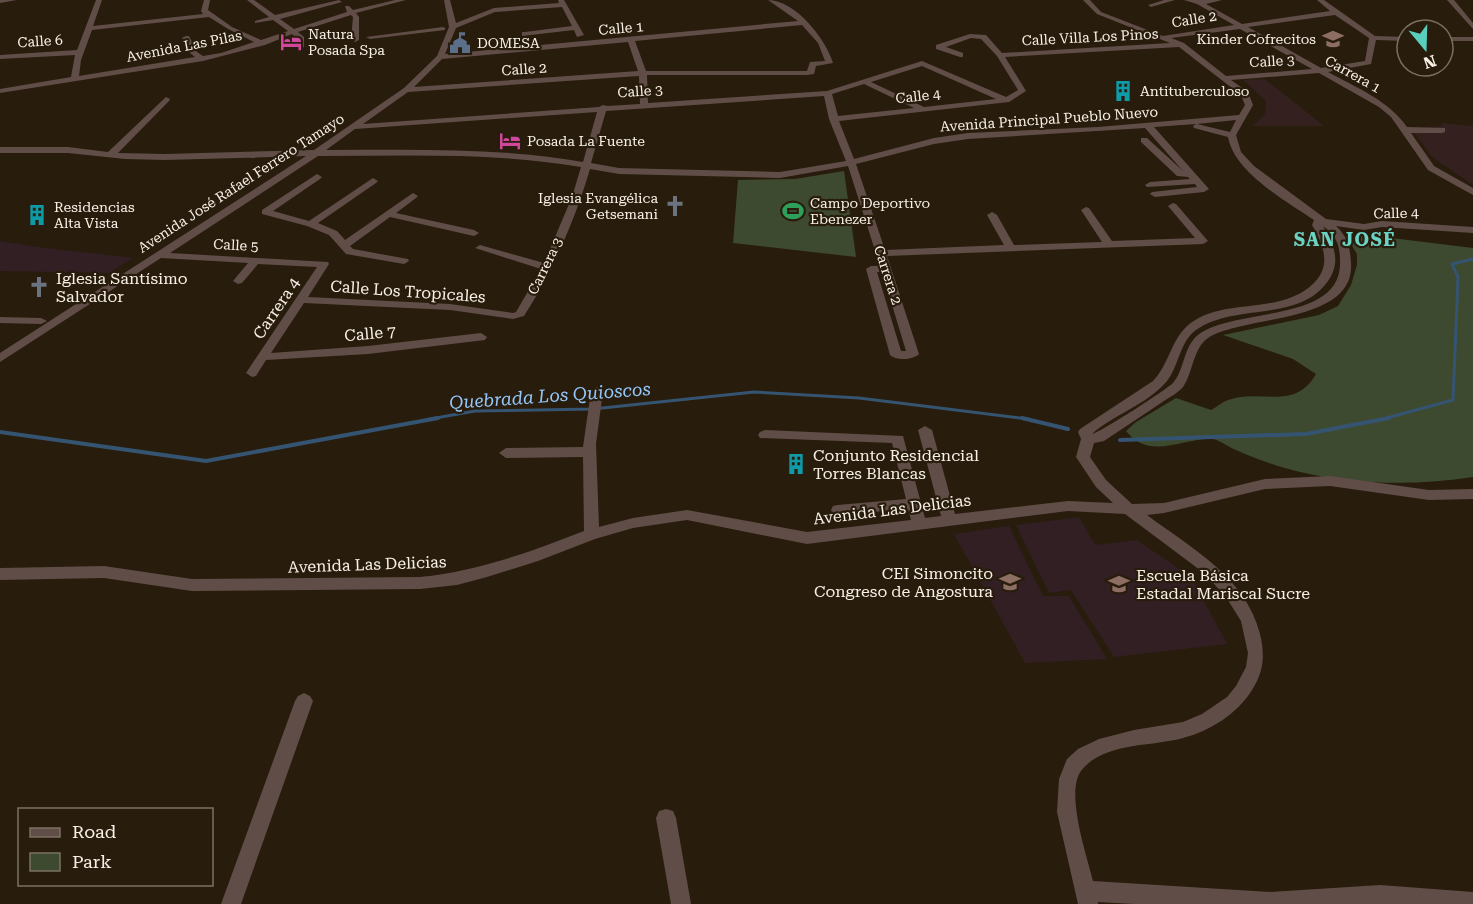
<svg xmlns="http://www.w3.org/2000/svg" width="1473" height="904" font-family="'Roboto Serif',serif">
	<style>
		.commercial { fill: #33201f }
		.education { fill: #321f23 }
		.green { fill: #3d4a30 }
		.lines { fill: none; stroke-linecap: round; stroke-linejoin: round }
		.stream-far1 { stroke: #355471; stroke-width: 3 }
		.stream { stroke: #355471; stroke-width: 4 }
		.minor { fill: #604d47; fill-rule: evenodd }
		.labels { text-anchor: middle; stroke-width: 4.5; stroke-linejoin: round; paint-order: stroke }
		.far-street-label { font-size: 14px; fill: #f8f0e6; stroke: #281c0c }
		.far-poi-label { font-size: 14px; fill: #f8f0e6; stroke: #281c0c; text-anchor: start }
		.poi-label { font-size: 16px; fill: #f8f0e6; stroke: #281c0c; text-anchor: start }
		.street-label { font-size: 16px; fill: #f8f0e6; stroke: #281c0c }
		.far-district-label { font-size: 18px; font-weight: bold; letter-spacing: 1.5px; fill: #6bd3c4; stroke: #281c0c }
		.water-label { font-size: 18px; font-style: italic; fill: #93c7fa; stroke: #281c0c }
	</style>
	<rect width="100%" height="100%" fill="#281c0c"/>
	<g class="commercial">
		<polygon points="1265,79 1324,126 1253,126 1265,114 1266,101 1243,80"/>
		<polygon points="1442,123 1473,126 1473,185 1432,157 1411,128 1442,126"/>
	</g>
	<g class="education">
		<polygon points="0,241 38,247 133,258 109,273 0,271"/>
		<polygon points="1079,517 1095,545 1137,540 1191,577 1227,644 1114,657 1071,590 1049,593 1016,525"/>
		<polygon points="1009,526 1043,596 1069,596 1107,659 1025,663 954,534"/>
	</g>
	<g class="green">
		<polygon points="844,171 856,257 733,243 738,180 795,179"/>
		<path d="M1367 235 1473 248V477C1416 486 1352 485 1296 471 1276 466 1254 458 1236 450 1228 447 1219 439 1211 439 1181 438 1150 461 1126 431L1136 422 1176 398 1211 410C1217 407 1222 402 1228 400 1261 388 1294 412 1316 374L1293 359 1223 335 1319 315 1338 306 1351 285 1357 265V254L1349 241 1353 236Z"/>
	</g>
	<g class="lines">
		<g class="stream-far1">
			<polyline points="430,419 475,411 593,409 754,392 859,398 1028,419"/>
			<polyline points="1383,419 1453,400 1458,277 1452,264 1473,259"/>
		</g>
		<g class="stream">
			<polyline points="1022,418 1068,429"/>
			<polyline points="0,432 206,461 438,418"/>
			<polyline points="1120,440 1306,434 1389,418"/>
		</g>
		<g class="minor">
			<polygon points="0,0 17,0 0,3"/>
			<path d="M96 0H102L93 26 203 14 201 11 204 0H210L208 10 232 27 261 40 288 31 273 20 255 23V21L269 17 247 0H254L275 15 339 0 342 2 280 19 294 29 347 12 345 6H349L353 10 395 0H406L356 13 359 17V40L355 42 351 40 353 17 351 15 298 32 304 37V47L300 49 296 47V38L292 34 265 45 203 61 0 93V89L71 77 75 55 0 59V55L77 50ZM209 17 228 29 254 42 221 53 203 56 197 52 189 36H186L182 38 190 53 195 57 79 76 81 60 92 30Z"/>
			<path d="M444 0H450L456 23 494 8 559 3 558 0H564L584 35 577 37 574 30 522 36V32H525L572 26 562 7 495 12 456 28 445 54 798 21 768 0C795 0 826 39 833 63L816 66 814 74 807 75H647L648 103 827 91 922 61 1006 97 1018 90 997 56 981 39 971 38 946 47 963 53V57H960L936 49V45L970 34 986 35 1002 53 1170 43 1097 14 1083 0H1090L1101 12 1163 36 1234 25 1197 4 1184 0H1222L1206 4 1242 24 1330 11 1317 0H1324L1375 36 1407 37V41L1376 40 1371 64 1328 72C1357 88 1388 100 1407 127L1445 128V132L1442 133H1411L1434 166 1473 188V195L1428 170 1391 117 1379 107 1319 73 1231 80 1248 92 1253 105 1236 135 1241 152 1254 166 1326 219 1364 224 1382 221 1473 227V233L1382 227 1364 230 1336 226C1348 237 1350 247 1351 263 1355 324 1244 315 1208 338 1193 348 1193 373 1183 387 1178 393 1168 398 1161 403 1142 416 1123 428 1104 441L1094 443 1090 457 1106 480 1132 504 1164 503 1265 479 1330 476 1429 490 1473 489V499L1429 500 1330 486 1265 489 1164 513 1147 515C1191 548 1246 577 1260 634 1265 655 1264 671 1252 690 1237 714 1210 731 1183 738 1151 747 1103 742 1081 771 1065 793 1087 856 1093 881L1270 892 1380 885 1473 892V904H1134L1098 902V904H1078L1057 812 1059 779 1067 759 1078 749 1099 739 1134 730 1183 722 1202 714 1227 697 1236 686 1246 667 1248 653 1241 621 1226 597 1204 573 1125 514 1068 511 807 544 687 520 633 528 595 539 538 561 487 577 457 585 420 589 192 591 104 578 0 580V568L104 566 192 579 420 577C479 571 530 552 584 531L583 457 506 458 499 453 506 448 583 447 591 391 597 387 603 391 596 444 599 527 633 518 687 510 807 532 911 520 908 509 838 515 833 514 831 510 833 506 838 505 906 499 892 443 760 438 758 435 760 432 765 430 903 436 925 518 941 516 918 430 925 426 932 430 955 514 1068 501 1113 503 1096 487 1076 457 1081 439 1078 432 1080 429 1153 381C1172 361 1171 333 1197 319 1233 299 1282 314 1314 283 1332 265 1323 244 1312 225L1314 220C1286 201 1234 172 1228 137L1194 128 1193 126 1196 124 1154 127 1209 189 1204 192 1155 197 1150 194 1152 192 1197 187 1195 184 1147 187 1145 185 1150 182 1190 179 1188 177 1177 176 1141 142V138H1147L1183 171 1145 128 968 139 934 144 856 164 885 250 1004 245 987 215 992 212 997 215 1014 245 1102 242 1081 210 1086 207 1089 208 1112 241 1195 238 1168 206 1173 203 1176 204 1208 241 1203 244 887 256 919 354C913 360 896 361 890 355L866 269 871 266H880L848 166 780 178 619 174 590 169C575 220 553 271 524 316L513 319 450 310 304 303 271 353 368 346 481 333 487 337 485 340 368 354 266 360 256 376 252 377 246 373 317 267 258 264 242 283 238 284 233 281 248 263 161 258 0 362V353L306 156 165 160 125 159 68 153H0V147H68L108 152 166 97 170 99 169 101 118 153 165 154 314 150 404 88 437 56 449 27ZM1335 15 1369 38 1365 61 1321 68 1248 27ZM802 25 818 43 825 61 810 62 807 71H646L635 41ZM1240 29 1312 69 1226 76 1184 43 1171 38ZM628 42 638 71 414 87 442 59ZM1179 47 1241 95 1245 105 1239 115 1098 127 968 133 934 138 854 159 839 121 1009 102 1026 91 1005 57ZM922 66 996 99 924 107 871 82ZM639 76 640 104 607 106 603 105 599 107 363 124 408 92ZM864 84 914 108 838 116 832 94ZM824 96 829 119 846 161 780 172 619 168 591 163 606 111ZM597 112 583 162C497 147 412 150 326 150L355 129ZM1236 120 1230 132 1197 124ZM318 156C406 156 494 152 581 167L572 197 544 263 480 245 475 248 541 269 516 312 513 313 450 304 308 297 329 264 328 262 170 253ZM1323 226C1336 236 1340 244 1340 261 1343 324 1233 307 1198 335 1183 347 1185 369 1173 383 1166 390 1101 432 1092 434 1114 414 1147 405 1167 381 1179 366 1180 341 1196 330 1235 302 1302 324 1330 278 1341 260 1333 243 1323 226ZM877 272H882L906 351H901Z"/>
			<polygon points="1164,0 1175,0 1151,7 1148,5"/>
			<polygon points="1447,0 1454,0 1473,23 1473,29"/>
			<polygon points="443,27 445,28 445,30 370,39 366,37"/>
			<rect x="1443" y="37" width="30" height="4"/>
			<polygon points="317,174 322,177 320,179 273,211 309,221 373,178 378,181 376,183 318,223 337,231 345,240 413,193 418,196 416,198 396,213 474,230 479,233 474,236 390,217 350,246 353,249 408,259 409,261 404,264 346,254 329,235 307,226 262,214 262,210"/>
			<polygon points="0,317 41,318 47,321 41,324 0,323"/>
			<polygon points="304,693 310,696 313,701 241,904 221,904 295,701 298,696"/>
			<polygon points="666,809 673,811 676,818 691,904 671,904 656,818 659,811"/>
		</g>
	</g>
	<defs>
		<symbol id="school-bare" viewBox="-9 -9 18 18"><path d="M0-5L7-2L0 1L-7-2ZM-4 1L0 2.5L4 1V4Q0 6-4 4Z" fill="#8d6e63" stroke="#281c0c" stroke-width="2.5" paint-order="stroke"/></symbol>
		<symbol id="hotel-bare" viewBox="-9 -9 18 18"><path d="M-6-4.5h1.5V1H6V5H4.5V3h-9V5H-6ZM-4 0a1.8 1.8 0 1 1 3.6 0ZM.5 0V-2.5h3Q6-2.5 6 0Z" fill="#d1479c" stroke="#281c0c" stroke-width="2.5" paint-order="stroke"/></symbol>
		<symbol id="civic-bare" viewBox="-9 -9 18 18"><path d="M-.6-6.5H3V-4.5H.6V-3L4-1V1h2V6H-6V1h2V-1L-.6-3ZM-1.2 2.5V6h2.4V2.5Z" fill="#5c6f8a" stroke="#281c0c" stroke-width="2.5" paint-order="stroke"/></symbol>
		<symbol id="building-bare" viewBox="-9 -9 18 18"><path d="M-4-6H4V6H1V3H-1V6H-4ZM-2.5-4.3h1.7v1.8h-1.7ZM.8-4.3h1.7v1.8H.8ZM-2.5-1h1.7V.8h-1.7ZM.8-1h1.7V.8H.8Z" fill="#0f9aa8" stroke="#281c0c" stroke-width="2.5" paint-order="stroke"/></symbol>
		<symbol id="church-bare" viewBox="-9 -9 18 18"><path d="M-1.2-6h2.4v3.5h3.3v2.4h-3.3V6h-2.4V-.1h-3.3v-2.4h3.3Z" fill="#6b7280" stroke="#281c0c" stroke-width="2.5" paint-order="stroke"/></symbol>
		<symbol id="stadium-bare" viewBox="-9 -9 18 18"><path d="M0-5a6.5 5 0 1 0 0 10a6.5 5 0 1 0 0-10ZM-3.5-1.8h7v3.6h-7Z" fill="#2e9e5b" stroke="#281c0c" stroke-width="2.5" paint-order="stroke"/></symbol>
	</defs>
	<g fill-rule="evenodd">
		<use href="#school-bare" x="1318" y="24" width="30" height="30"/>
		<use href="#hotel-bare" x="276" y="27" width="30" height="30"/>
		<use href="#civic-bare" x="445" y="28" width="30" height="30"/>
		<use href="#building-bare" x="1108" y="76" width="30" height="30"/>
		<use href="#hotel-bare" x="495" y="126" width="30" height="30"/>
		<use href="#church-bare" x="660" y="191" width="30" height="30"/>
		<use href="#stadium-bare" x="778" y="196" width="30" height="30"/>
		<use href="#building-bare" x="22" y="200" width="30" height="30"/>
		<use href="#church-bare" x="24" y="272" width="30" height="30"/>
		<use href="#building-bare" x="781" y="449" width="30" height="30"/>
		<use href="#school-bare" x="995" y="567" width="30" height="30"/>
		<use href="#school-bare" x="1104" y="569" width="30" height="30"/>
	</g>
	<g class="labels">
		<g class="far-street-label">
			<text transform="translate(1194 19) rotate(-9)" y="5">Calle 2</text>
			<text transform="translate(621 28) rotate(-5)" y="5">Calle 1</text>
			<text transform="translate(1090 37) rotate(-3)" y="5">Calle Villa Los Pinos</text>
			<text transform="translate(40 41) rotate(-4)" y="5">Calle 6</text>
			<text transform="translate(184 46) rotate(-11)" y="5">Avenida Las Pilas</text>
			<text transform="translate(1272 61) rotate(-3)" y="5">Calle 3</text>
			<text transform="translate(524 69) rotate(-4)" y="5">Calle 2</text>
			<text transform="translate(1353 74) rotate(29)" y="5">Carrera 1</text>
			<text transform="translate(640 91) rotate(-4)" y="5">Calle 3</text>
			<text transform="translate(918 96) rotate(-6)" y="5">Calle 4</text>
			<text transform="translate(1049 119) rotate(-4)" y="5">Avenida Principal Pueblo Nuevo</text>
			<text transform="translate(241 183) rotate(-33)" y="5">Avenida José Rafael Ferrero Tamayo</text>
			<text transform="translate(1396 213) rotate(-1)" y="5">Calle 4</text>
			<text transform="translate(236 245) rotate(3)" y="5">Calle 5</text>
			<text transform="translate(545 266) rotate(-64)" y="5">Carrera 3</text>
			<text transform="translate(888 275) rotate(72)" y="5">Carrera 2</text>
		</g>
		<g class="far-poi-label">
			<text x="308" y="39">Natura<tspan x="308" dy="16">Posada Spa</tspan></text>
			<text x="1316" y="44" text-anchor="end">Kinder Cofrecitos</text>
			<text x="477" y="48">DOMESA</text>
			<text x="1140" y="96">Antituberculoso</text>
			<text x="527" y="146">Posada La Fuente</text>
			<text x="658" y="203" text-anchor="end">Iglesia Evangélica<tspan x="658" dy="16">Getsemani</tspan></text>
			<text x="810" y="208">Campo Deportivo<tspan x="810" dy="16">Ebenezer</tspan></text>
			<text x="54" y="212">Residencias<tspan x="54" dy="16">Alta Vista</tspan></text>
		</g>
		<g class="poi-label">
			<text x="56" y="284">Iglesia Santísimo<tspan x="56" dy="18">Salvador</tspan></text>
			<text x="813" y="461">Conjunto Residencial<tspan x="813" dy="18">Torres Blancas</tspan></text>
			<text x="993" y="579" text-anchor="end">CEI Simoncito<tspan x="993" dy="18">Congreso de Angostura</tspan></text>
			<text x="1136" y="581">Escuela Básica<tspan x="1136" dy="18">Estadal Mariscal Sucre</tspan></text>
		</g>
		<g class="street-label">
			<text transform="translate(408 291) rotate(4)" y="6">Calle Los Tropicales</text>
			<text transform="translate(276 308) rotate(-56)" y="6">Carrera 4</text>
			<text transform="translate(370 333) rotate(-5)" y="6">Calle 7</text>
			<text transform="translate(892 509) rotate(-7)" y="6">Avenida Las Delicias</text>
			<text transform="translate(367 564) rotate(-2)" y="6">Avenida Las Delicias</text>
		</g>
		<g class="far-district-label">
			<text x="1345" y="246">SAN JOSÉ</text>
		</g>
		<g class="water-label">
			<text transform="translate(550 396) rotate(-4)" y="6">Quebrada Los Quioscos</text>
		</g>
	</g>
	<rect x="18" y="808" width="195" height="78" fill="#281c0c" stroke="#7b7163" stroke-width="1.5"/>
	<rect x="30" y="828" width="30" height="9" fill="#604d47" stroke="#7b7163" stroke-width="1.5"/>
	<text x="72" y="838" font-size="18" fill="#f8f0e6">Road</text>
	<rect x="30" y="853" width="30" height="18" fill="#3d4a30" stroke="#7b7163" stroke-width="1.5"/>
	<text x="72" y="868" font-size="18" fill="#f8f0e6">Park</text>
	<g transform="translate(1425 48) rotate(161)"><circle r="28" fill="#281c0c" stroke="#7b7163" stroke-width="1.5"/>
	<path d="M0-4.5L10 22L0 15L-10 22Z" fill="#59cebe"/>
	<text y="-9" font-size="16" font-weight="bold" text-anchor="middle" fill="#f8f0e6">N</text>
	</g>
</svg>
